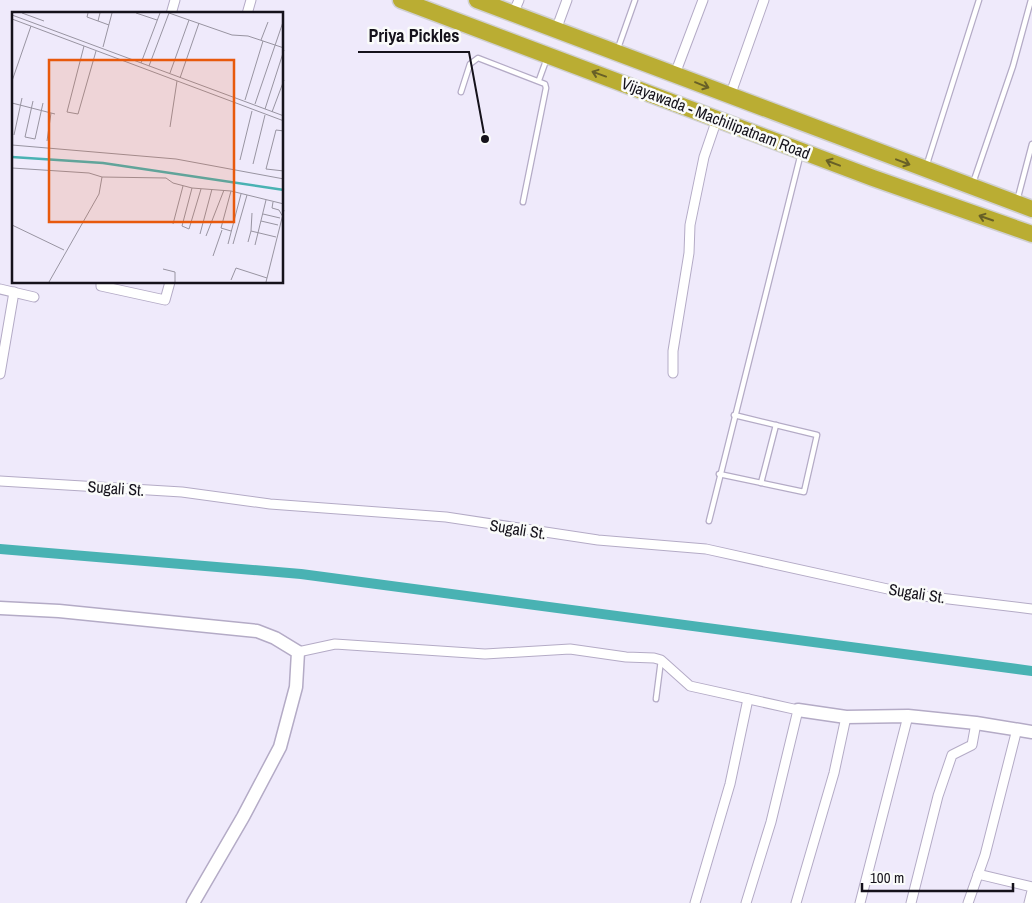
<svg xmlns="http://www.w3.org/2000/svg" width="1032" height="903" font-family="'Archivo Narrow',sans-serif">
	<style>
		.lines { fill: none; stroke-linecap: round; stroke-linejoin: round }
		.canal { stroke: #49b2b3; stroke-width: 10 }
		.lane-casing { stroke: #b4abc6; stroke-width: 7 }
		.street-casing { stroke: #b4abc6; stroke-width: 11 }
		.secondary-casing { stroke: #b4abc6; stroke-width: 15 }
		.highway-casing { stroke: #d0d0d1; stroke-width: 19 }
		.lane { stroke: #fff; stroke-width: 4.5 }
		.street { stroke: #fff; stroke-width: 9 }
		.secondary { stroke: #fff; stroke-width: 12 }
		.highway { stroke: #baad33; stroke-width: 16 }
		.oneway { stroke: #686027 }
		.labels { text-anchor: middle; stroke-width: 5; stroke-linejoin: round; paint-order: stroke }
		.street-label { font-size: 16px; fill: #15121b; stroke: #fafbfa }
		.inset-river { fill: none; stroke: #49b2b3; stroke-width: 2.5 }
		.inset-road { fill: none; stroke: #9894a1; stroke-width: 1 }
		.view { fill: #e8590c; fill-opacity: 0.15; stroke: #e8590c; stroke-width: 2.5 }
		.inset-edge { fill: none; stroke: #15121b; stroke-width: 2.5 }
		.leader { fill: none; stroke: #15121b; stroke-width: 2 }
		.callout-dot { fill: #15121b; stroke: #fafbfa; stroke-width: 2 }
		.callout-label { font-size: 18px; text-anchor: middle; font-weight: bold; fill: #15121b; stroke: #fafbfa; stroke-width: 5; stroke-linejoin: round; paint-order: stroke }
	</style>
	<rect width="100%" height="100%" fill="#efeafb"/>
	<g class="lines">
		<polyline class="canal" points="0,549 301,574 1032,671"/>
		<defs>
			<g id="lane">
				<polyline points="617,51 635,0"/>
				<polyline points="539,80 547,58"/>
				<polyline points="461,92 470,64 478,58 545,84 546,88 523,202"/>
				<polyline points="926,167 979,0"/>
				<polyline points="973,183 1013,66 1031,0"/>
				<polyline points="1017,201 1032,144"/>
				<polyline points="719,474 804,492 817,435 734,415"/>
				<polyline points="761,483 776,425"/>
				<polyline points="709,521 801,153"/>
				<polyline points="656,699 661,660"/>
			</g>
			<g id="street">
				<polyline points="171,14 175,0"/>
				<polyline points="247,14 251,0"/>
				<polyline points="513,14 519,0"/>
				<polyline points="556,30 567,0"/>
				<polyline points="675,74 703,0"/>
				<polyline points="730,96 764,0"/>
				<polyline points="101,282 101,286 165,300 170,282"/>
				<polyline points="0,289 34,297"/>
				<polyline points="673,373 673,351 689,253 690,225 704,157 716,122 715,118"/>
				<polyline points="0,374 14,292"/>
				<polyline points="0,481 182,492 270,504 446,517 598,540 706,549 915,595 1032,609"/>
				<polyline points="298,652 335,644 485,654 570,649 626,657 654,658 661,660 690,686 798,710 771,822 746,903"/>
				<polyline points="978,874 1032,887"/>
				<polyline points="695,903 730,784 748,699"/>
				<polyline points="796,903 834,773 846,717"/>
				<polyline points="860,903 908,716"/>
				<polyline points="911,903 938,796 952,755 972,745 976,723"/>
				<polyline points="968,903 985,855 1017,729"/>
				<polyline points="1029,903 1032,891"/>
			</g>
			<g id="secondary">
				<polyline points="0,608 59,611 257,631 275,638 298,652 296,687 280,747 243,817 193,903"/>
				<polyline points="798,710 846,717 908,716 976,723 1032,732"/>
			</g>
			<g id="highway">
				<polyline points="401,0 873,178 1032,234"/>
				<polyline points="477,0 1032,209"/>
			</g>
		</defs>
		<use href="#lane" class="lane-casing"/>
		<use href="#street" class="street-casing"/>
		<use href="#secondary" class="secondary-casing"/>
		<use href="#highway" class="highway-casing"/>
		<use href="#lane" class="lane"/>
		<use href="#street" class="street"/>
		<use href="#secondary" class="secondary"/>
		<use href="#highway" class="highway"/>
	</g>
	<defs><path id="oneway-shaft" d="M-6 0H5M1.5-3L5.5 0L1.5 3" fill="none" stroke-width="1.6" stroke-linecap="round" stroke-linejoin="round" transform="scale(1.25)"/></defs>
	<g class="oneway">
		<use href="#oneway-shaft" transform="translate(599 74) rotate(-160)"/>
		<use href="#oneway-shaft" transform="translate(702 85) rotate(22)"/>
		<use href="#oneway-shaft" transform="translate(903 162) rotate(21)"/>
		<use href="#oneway-shaft" transform="translate(833 163) rotate(-159)"/>
		<use href="#oneway-shaft" transform="translate(986 218) rotate(-161)"/>
	</g>
	<g class="labels">
		<g class="street-label">
			<text transform="translate(716 118) rotate(21)" y="6">Vijayawada - Machilipatnam Road</text>
			<text transform="translate(116 488) rotate(4)" y="6">Sugali St.</text>
			<text transform="translate(518 529) rotate(9)" y="6">Sugali St.</text>
			<text transform="translate(917 593) rotate(9)" y="6">Sugali St.</text>
		</g>
	</g>
	<g transform="translate(12 12)">
		<rect width="271" height="271" fill="#efeafb"/>
		<path class="inset-river" d="M0 145 91 151 272 178"/>
		<path class="inset-road" d="M10 1 32 9M76 1 75 5 86 9M88 1 86 9 97 13M124 1 145 8M157 1 220 23 236 24 272 36M0 3 272 104M0 7 272 109M249 28 256 10M72 34 55 100 66 102 84 39M91 35 100 1M129 51 148 1M137 54 157 1M158 61 177 8M168 66 187 11M0 69 19 14M233 88 251 29M21 89 13 125 23 127 31 91M0 91 43 102M243 92 271 10M253 97 272 38M260 100 272 68M158 115 165 69M272 119 264 118 254 157 272 159M2 123 10 86M35 129 39 101M0 133 164 147 272 167M228 148 240 99M241 152 253 103M0 156 77 161 90 165 87 182 37 270M90 165 154 166 161 171 180 176 219 179 272 192M180 176 170 214 177 217 189 177M261 190 260 196 267 198 271 205M251 202 268 206M249 209 266 213M161 212 171 174M0 213 52 238M219 219 209 216 219 179M239 219 240 201M188 222 200 177M194 224 212 178M236 230 239 219 264 225M216 232 229 182M221 232 235 183M243 233 254 188M201 244 210 218M151 257 163 260V270M219 268 224 256 255 266M254 270 272 198"/>
		<path class="view" d="M37 48H222V210H37Z"/>
		<rect width="271" height="271" class="inset-edge"/>
	</g>
	<path class="leader" d="M485 139L469 52H358"/>
	<circle class="callout-dot" cx="485" cy="139" r="5"/>
	<g class="callout-label">
		<text x="414" y="42">Priya Pickles</text>
	</g>
	<path d="M862 883v8h151v-8" fill="none" stroke="#15121b" stroke-width="2.5"/>
	<text x="870" y="883" font-size="15" fill="#15121b" stroke="#fafbfa" stroke-width="4" paint-order="stroke">100 m</text>
</svg>
